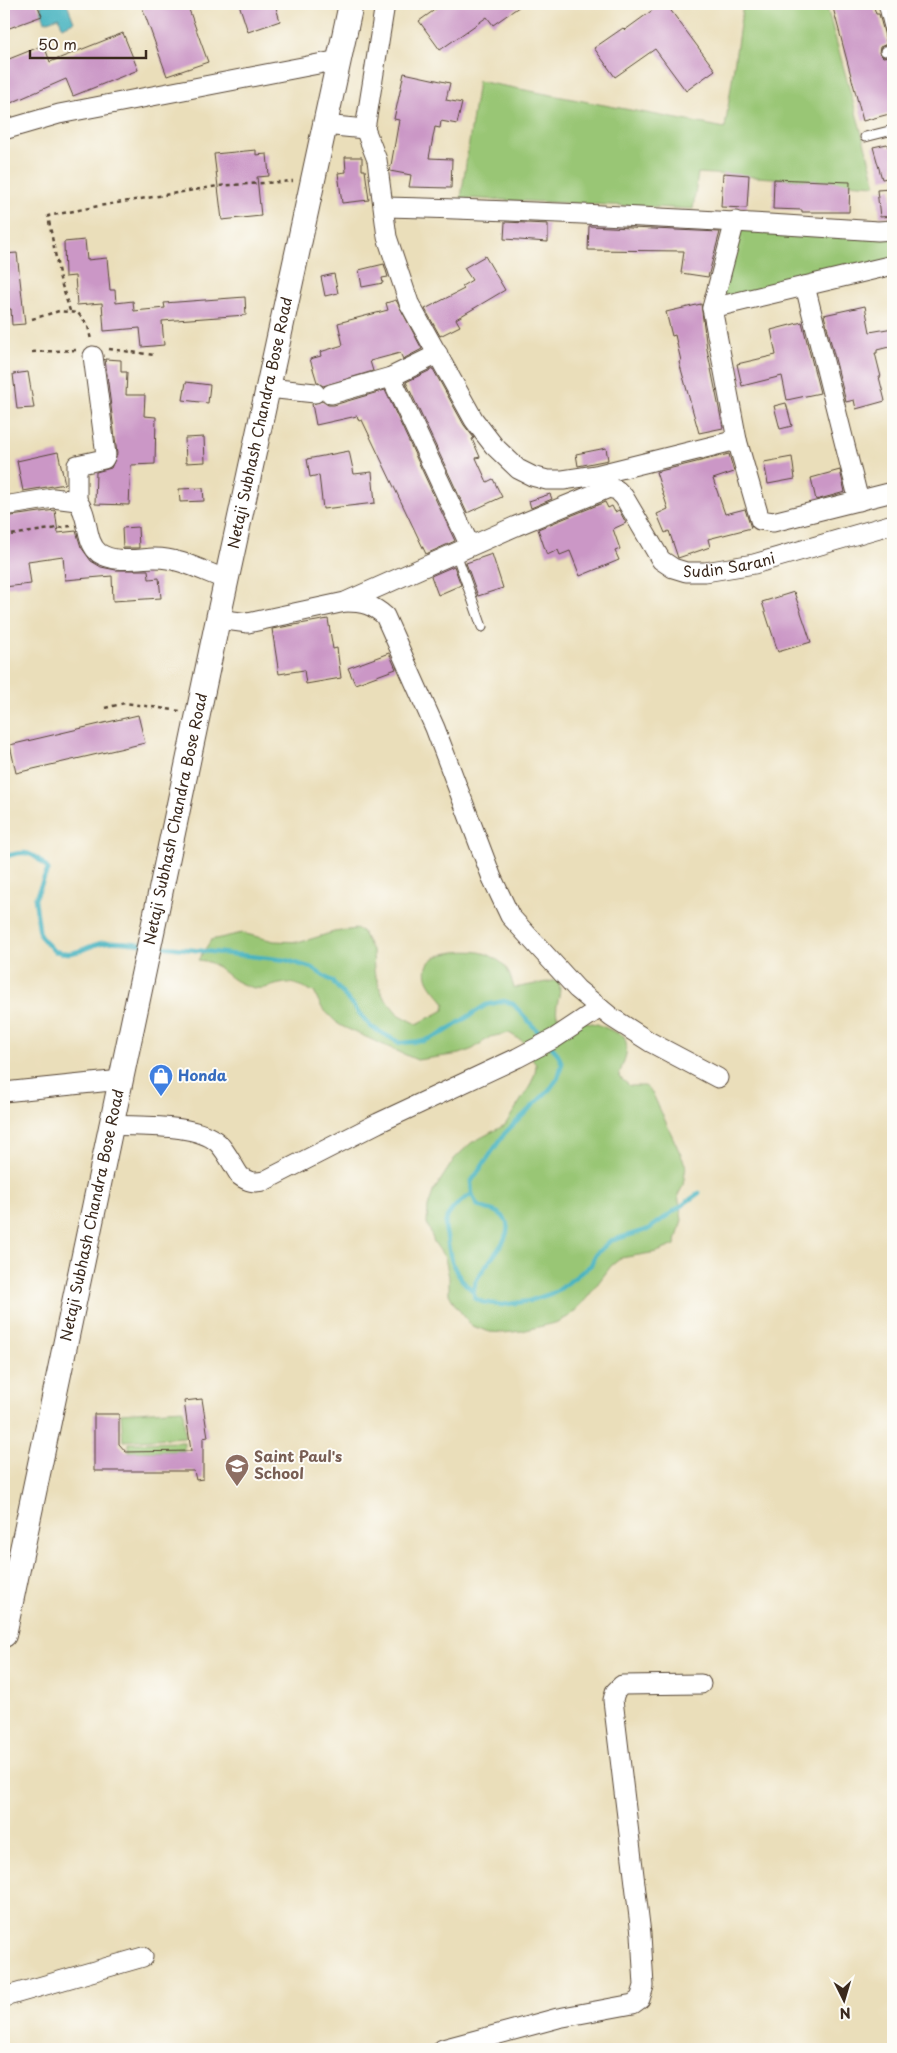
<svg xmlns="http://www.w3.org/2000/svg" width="897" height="2053" font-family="'Playpen Sans',sans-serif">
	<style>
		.green { fill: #99c674; stroke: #6a7849 }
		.water { fill: #44b2bf; stroke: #406e6e }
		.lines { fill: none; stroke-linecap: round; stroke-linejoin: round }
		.stream { stroke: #44b2bf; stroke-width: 4.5 }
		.building { fill: #cb97c6 }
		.service-casing { stroke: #554535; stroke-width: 11 }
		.minor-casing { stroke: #554535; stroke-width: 21 }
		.tertiary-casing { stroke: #554535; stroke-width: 26 }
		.path { stroke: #554535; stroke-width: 2.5; stroke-dasharray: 4 4; stroke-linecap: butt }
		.service { stroke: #fff; stroke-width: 9 }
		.minor { stroke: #fff; stroke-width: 19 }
		.tertiary { stroke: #fff; stroke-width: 24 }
		.labels { text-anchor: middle; stroke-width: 4; stroke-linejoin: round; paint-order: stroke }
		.street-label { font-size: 15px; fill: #3b2a1e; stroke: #fdfcf7 }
		.shop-label { font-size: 15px; font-weight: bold; fill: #366cbe; stroke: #fdfcf7; text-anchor: start }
		.education-label { font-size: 15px; font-weight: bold; fill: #785e54; stroke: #fdfcf7; text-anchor: start }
	</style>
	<rect width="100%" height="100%" fill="#fdfcf7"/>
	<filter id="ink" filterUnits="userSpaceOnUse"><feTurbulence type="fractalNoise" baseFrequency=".02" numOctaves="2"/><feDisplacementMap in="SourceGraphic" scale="10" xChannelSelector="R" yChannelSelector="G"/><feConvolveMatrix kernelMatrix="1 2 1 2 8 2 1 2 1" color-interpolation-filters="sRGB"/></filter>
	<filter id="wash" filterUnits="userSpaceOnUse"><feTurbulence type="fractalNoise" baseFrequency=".0096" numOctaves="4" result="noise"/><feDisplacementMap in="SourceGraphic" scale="20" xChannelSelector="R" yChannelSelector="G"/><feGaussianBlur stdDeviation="1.12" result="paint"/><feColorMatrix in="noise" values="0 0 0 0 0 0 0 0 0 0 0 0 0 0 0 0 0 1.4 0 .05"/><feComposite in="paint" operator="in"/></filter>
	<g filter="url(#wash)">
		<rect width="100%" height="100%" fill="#eadeba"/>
		<g class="green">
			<polygon points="743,4 826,4 876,185 698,173 693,209 461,198 478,81 725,128"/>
			<polygon points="735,221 893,230 893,266 712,308"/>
			<path d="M356 929 362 931 373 952 374 971 383 996 398 1014 417 1024 444 1010 445 1003C438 993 423 982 427 967 430 951 471 949 483 953 489 954 498 960 503 964 508 968 512 981 514 988L558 980C564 993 554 1003 557 1016L597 1024 624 1036C631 1053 622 1062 619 1077L630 1086H645L652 1092 686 1166 683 1186 678 1195 682 1220 675 1245 657 1252 621 1258 611 1266 587 1298 570 1316 555 1323 522 1331 503 1333 490 1332 472 1326 455 1305 449 1294V1277L445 1258 434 1242 427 1223 428 1207 433 1192 455 1158 471 1143 505 1125 530 1086 535 1073 536 1065 524 1042 509 1033 490 1037 473 1049 460 1054 417 1060 339 1025 322 1008 314 992C307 989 296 983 288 983 268 984 265 994 242 984 224 977 219 961 198 960L211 940 242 933 274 941 301 942 334 932Z"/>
			<polygon points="183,1409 185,1437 123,1441 121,1413"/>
			<polygon points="184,1442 184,1451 129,1452 129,1443"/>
		</g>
		<polygon class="water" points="45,4 67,4 74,22 62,27 59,17 45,22 40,6"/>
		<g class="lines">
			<g class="stream">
				<polyline points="4,777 4,839"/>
				<path d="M4 857C25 850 33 851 48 869L35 899 40 936 54 951C78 957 81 948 101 943 114 940 128 943 142 944"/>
				<polyline points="157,946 286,960 312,968 333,982 371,1027 400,1043 424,1041 443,1033 486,1005 504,1001 513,1004 544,1038"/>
				<path d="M550 1045 558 1054 562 1064 558 1078 550 1089 505 1133 471 1182 472 1194 477 1205C486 1211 499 1209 505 1219 520 1242 464 1275 475 1298L482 1302 502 1305 529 1301 556 1292 591 1265 595 1255 610 1241 649 1229 699 1193"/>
				<path d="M472 1194C462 1200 449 1209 446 1221 444 1226 446 1232 447 1237 450 1261 454 1275 473 1291"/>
			</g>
		</g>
		<g id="blocks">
			<g class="building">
				<polygon points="4,4 37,4 42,16 4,30"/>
				<polygon points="141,4 187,4 208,62 167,76"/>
				<polygon points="239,4 275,4 280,21 248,32"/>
				<polygon points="443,4 523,4 493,25 487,17 440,50 419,21"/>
				<polygon points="661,4 666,4 715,70 686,91 655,49 615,77 594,48 623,28 625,30"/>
				<polygon points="832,4 873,4 876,14 879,14 887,44 880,47 879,53 883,57 890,56 893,71 893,113 863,121"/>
				<polygon points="123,33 138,70 73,96 66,79 4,106 4,61 44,45 50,62"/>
				<polygon points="404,73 450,83 446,100 462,103 457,124 441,121 440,128 435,127 429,158 452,159 451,188 409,187 411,175 390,171 399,120 394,119"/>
				<polygon points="887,144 888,147 893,146 893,177 882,179 873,147"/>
				<polygon points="256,150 256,155 267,154 269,176 257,177 261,216 222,220 214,154"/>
				<polygon points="345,157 362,157 362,170 365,170 369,200 342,203 338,173 346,172"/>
				<polygon points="723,173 749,175 747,208 721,207"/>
				<polygon points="774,179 850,182 849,212 802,212 802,210 773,209"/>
				<polygon points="891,189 893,216 880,217 877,190"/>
				<polygon points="505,222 548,224 548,242 504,239"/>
				<polygon points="589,226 631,228 720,232 708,277 681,273 684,251 588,250"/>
				<polygon points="85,240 87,260 107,258 110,290 115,290 116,303 133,301 134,311 165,308 164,303 245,297 246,315 162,321 164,345 142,347 140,328 104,331 102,303 77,305 75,276 65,277 64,242"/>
				<polygon points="17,253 25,324 12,325 11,309 4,309 4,254"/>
				<polygon points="485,256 505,290 456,319 460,326 440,336 425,309 464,289 462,286 472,280 464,268"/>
				<polygon points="384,264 388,277 382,278 383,283 362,287 359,270"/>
				<polygon points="334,274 338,293 325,296 321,277"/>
				<polygon points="396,300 422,349 403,359 400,353 370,361 373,371 323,386 317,382 310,359 321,356 320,352 343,345 338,323 388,310 386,303"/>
				<polygon points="701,304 707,349 723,428 699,433 679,362 681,361 675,335 672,336 666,312"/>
				<polygon points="865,306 870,332 893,328 893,346 877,350 877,353 875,353 881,377 879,377 885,401 856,409 854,400 846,402 824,315"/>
				<polygon points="802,322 820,393 787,400 782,376 742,386 737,364 776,355 771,330"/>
				<polygon points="105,359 121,360 121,372 127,372 126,395 145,395 144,416 156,417 155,464 131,465 129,505 95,504 96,472 111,468 117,454"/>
				<polygon points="433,369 464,425 474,438 472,439 480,457 476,458 487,482 493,479 502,497 467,513 406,382"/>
				<polygon points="28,372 34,408 17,409 13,374"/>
				<polygon points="186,382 210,385 208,403 183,400"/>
				<polygon points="385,390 455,541 426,554 362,420 359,421 357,416 316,425 312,404 322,401 328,405 334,405"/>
				<polygon points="786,403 792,426 780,429 774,406"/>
				<polygon points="204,437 205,462 186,463 185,438"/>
				<polygon points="606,448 608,460 578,466 576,454"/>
				<polygon points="349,451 354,474 372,472 375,503 323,509 319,475 310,477 307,459"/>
				<polygon points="58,452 65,484 23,491 17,461"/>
				<polygon points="729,454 734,472 713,479 725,514 745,509 751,528 708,539 710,547 678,558 669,531 665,533 657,514 668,509 656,472"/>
				<polygon points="792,457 795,479 768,484 764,462"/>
				<polygon points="840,470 845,492 816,500 811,478"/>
				<polygon points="203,488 204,501 180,502 179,489"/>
				<polygon points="550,494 552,499 531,508 529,501"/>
				<polygon points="605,502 608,508 612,506 615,512 619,510 626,523 613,529 620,549 615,551 619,560 580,576 570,551 560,555 558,550 547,555 538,529"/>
				<polygon points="55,510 58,533 76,531 81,547 91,561 101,567 116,570 148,570 149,579 159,578 161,598 113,601 112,576 65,580 63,556 28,561 31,584 4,587 4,517"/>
				<polygon points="138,527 139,548 123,548 122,528"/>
				<polygon points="492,554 503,588 478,596 466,563"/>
				<polygon points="454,566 461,585 438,595 431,576"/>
				<polygon points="794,592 811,642 778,652 762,602"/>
				<polygon points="328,619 333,649 337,648 341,678 306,684 304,670 279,674 272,629"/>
				<polygon points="389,653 396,669 355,684 348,668"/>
				<polygon points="138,715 145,743 16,773 10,745"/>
				<polygon points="202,1399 208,1437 203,1438 203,1479 196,1480 194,1471 94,1471 94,1414 119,1414 119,1444 126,1452 191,1451 184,1401"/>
			</g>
		</g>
	</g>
	<g filter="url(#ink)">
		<use href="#blocks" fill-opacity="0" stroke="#554535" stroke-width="1"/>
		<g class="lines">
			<defs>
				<g id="service">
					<polyline points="883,4 893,43"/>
					<polyline points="885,51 893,49"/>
					<polyline points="865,137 893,130"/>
					<polyline points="456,553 482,627"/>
				</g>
				<g id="minor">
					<polyline points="385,4 365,129 377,160 387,237 409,303 474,420 494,446 518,469 532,476 547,480 563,480 596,475 737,440"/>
					<polyline points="324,125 365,129"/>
					<polyline points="4,130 59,114 339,60"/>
					<path d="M384 207C549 211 714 220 878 231L893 230"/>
					<polyline points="735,221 712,308 737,440 760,520 773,522 893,492"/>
					<polyline points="805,286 859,501"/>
					<polyline points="712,308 893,265"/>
					<polyline points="391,377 470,546"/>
					<polyline points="268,388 315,393"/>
					<polyline points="331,394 391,377 438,354"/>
					<polyline points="77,501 77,465 104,459 106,455 93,356"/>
					<path d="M4 506 53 498 77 501C90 515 84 541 99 553 114 563 136 559 153 558 178 557 203 571 227 580"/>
					<path d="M346 602C363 602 373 605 385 616L435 728 492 878 510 916 577 989 611 1017 650 1042 718 1078"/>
					<path id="s1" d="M218 619 248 623 345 602 516 526 609 488 617 490 624 497 661 560 673 568 686 572H705L754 564 893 524"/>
					<polyline points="4,1092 121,1080"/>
					<path d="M111 1125C139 1127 196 1123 218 1143 227 1152 233 1166 240 1176 248 1182 254 1183 264 1181L378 1123 517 1058 555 1038 600 1008"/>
					<polyline points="4,1997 143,1957"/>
					<polyline points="443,2049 558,2018 633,2004 640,1999 644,1986 641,1934 613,1700 615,1692 622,1685 701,1684"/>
				</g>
				<g id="tertiary">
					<path id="s2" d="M4 1635 218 619 351 4"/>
				</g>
			</defs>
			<use href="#service" class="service-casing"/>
			<use href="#minor" class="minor-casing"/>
			<use href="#tertiary" class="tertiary-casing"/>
			<g class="path">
				<polyline points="70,311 60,279 48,216 99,206 218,186 293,181"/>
				<polyline points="32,319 59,311 78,313 88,326 91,340"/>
				<polyline points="109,349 154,355"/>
				<polyline points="32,352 78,350"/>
				<polyline points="4,536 71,526"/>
				<polyline points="105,708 125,703 180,711"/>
			</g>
			<use href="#service" class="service"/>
			<use href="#minor" class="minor"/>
			<use href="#tertiary" class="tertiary"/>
		</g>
	</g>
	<defs>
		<symbol id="shop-pin" viewBox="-11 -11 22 30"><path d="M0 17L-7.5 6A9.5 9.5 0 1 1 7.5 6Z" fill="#3f7fe0" stroke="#fdfcf7"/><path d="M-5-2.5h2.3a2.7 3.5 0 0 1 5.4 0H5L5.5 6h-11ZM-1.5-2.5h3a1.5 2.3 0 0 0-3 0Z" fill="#fff"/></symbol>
		<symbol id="school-pin" viewBox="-11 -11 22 30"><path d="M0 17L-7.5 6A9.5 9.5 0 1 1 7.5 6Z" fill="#8d6e63" stroke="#fdfcf7"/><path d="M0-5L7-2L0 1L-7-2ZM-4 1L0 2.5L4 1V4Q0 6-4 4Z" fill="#fff"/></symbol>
	</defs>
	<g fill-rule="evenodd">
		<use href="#shop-pin" x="147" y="1062" width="28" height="38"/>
		<use href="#school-pin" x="223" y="1452" width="28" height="38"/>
	</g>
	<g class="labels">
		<g class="street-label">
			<text dy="5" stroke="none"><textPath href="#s2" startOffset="1239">Netaji Subhash Chandra Bose Road</textPath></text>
			<text dy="5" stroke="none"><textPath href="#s1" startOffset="580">Sudin Sarani</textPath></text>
			<text dy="5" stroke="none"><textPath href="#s2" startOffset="834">Netaji Subhash Chandra Bose Road</textPath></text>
			<text dy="5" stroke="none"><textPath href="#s2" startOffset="429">Netaji Subhash Chandra Bose Road</textPath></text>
		</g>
		<g class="shop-label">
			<text x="178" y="1081">Honda</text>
		</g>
		<g class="education-label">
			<text x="254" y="1462">Saint Paul's<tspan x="254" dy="17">School</tspan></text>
		</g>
	</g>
	<rect width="897" height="2053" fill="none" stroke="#fdfcf7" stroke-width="20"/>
	<g transform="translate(844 2000) rotate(175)" stroke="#fdfcf7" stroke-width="4" paint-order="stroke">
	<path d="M0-4L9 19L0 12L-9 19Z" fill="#3b2a1e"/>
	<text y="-8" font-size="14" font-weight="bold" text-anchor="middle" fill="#3b2a1e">N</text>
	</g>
	<path d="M30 50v8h116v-8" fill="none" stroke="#3b2a1e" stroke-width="2.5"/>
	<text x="38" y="50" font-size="15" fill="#3b2a1e" stroke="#fdfcf7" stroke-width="4" paint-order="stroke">50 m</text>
</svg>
